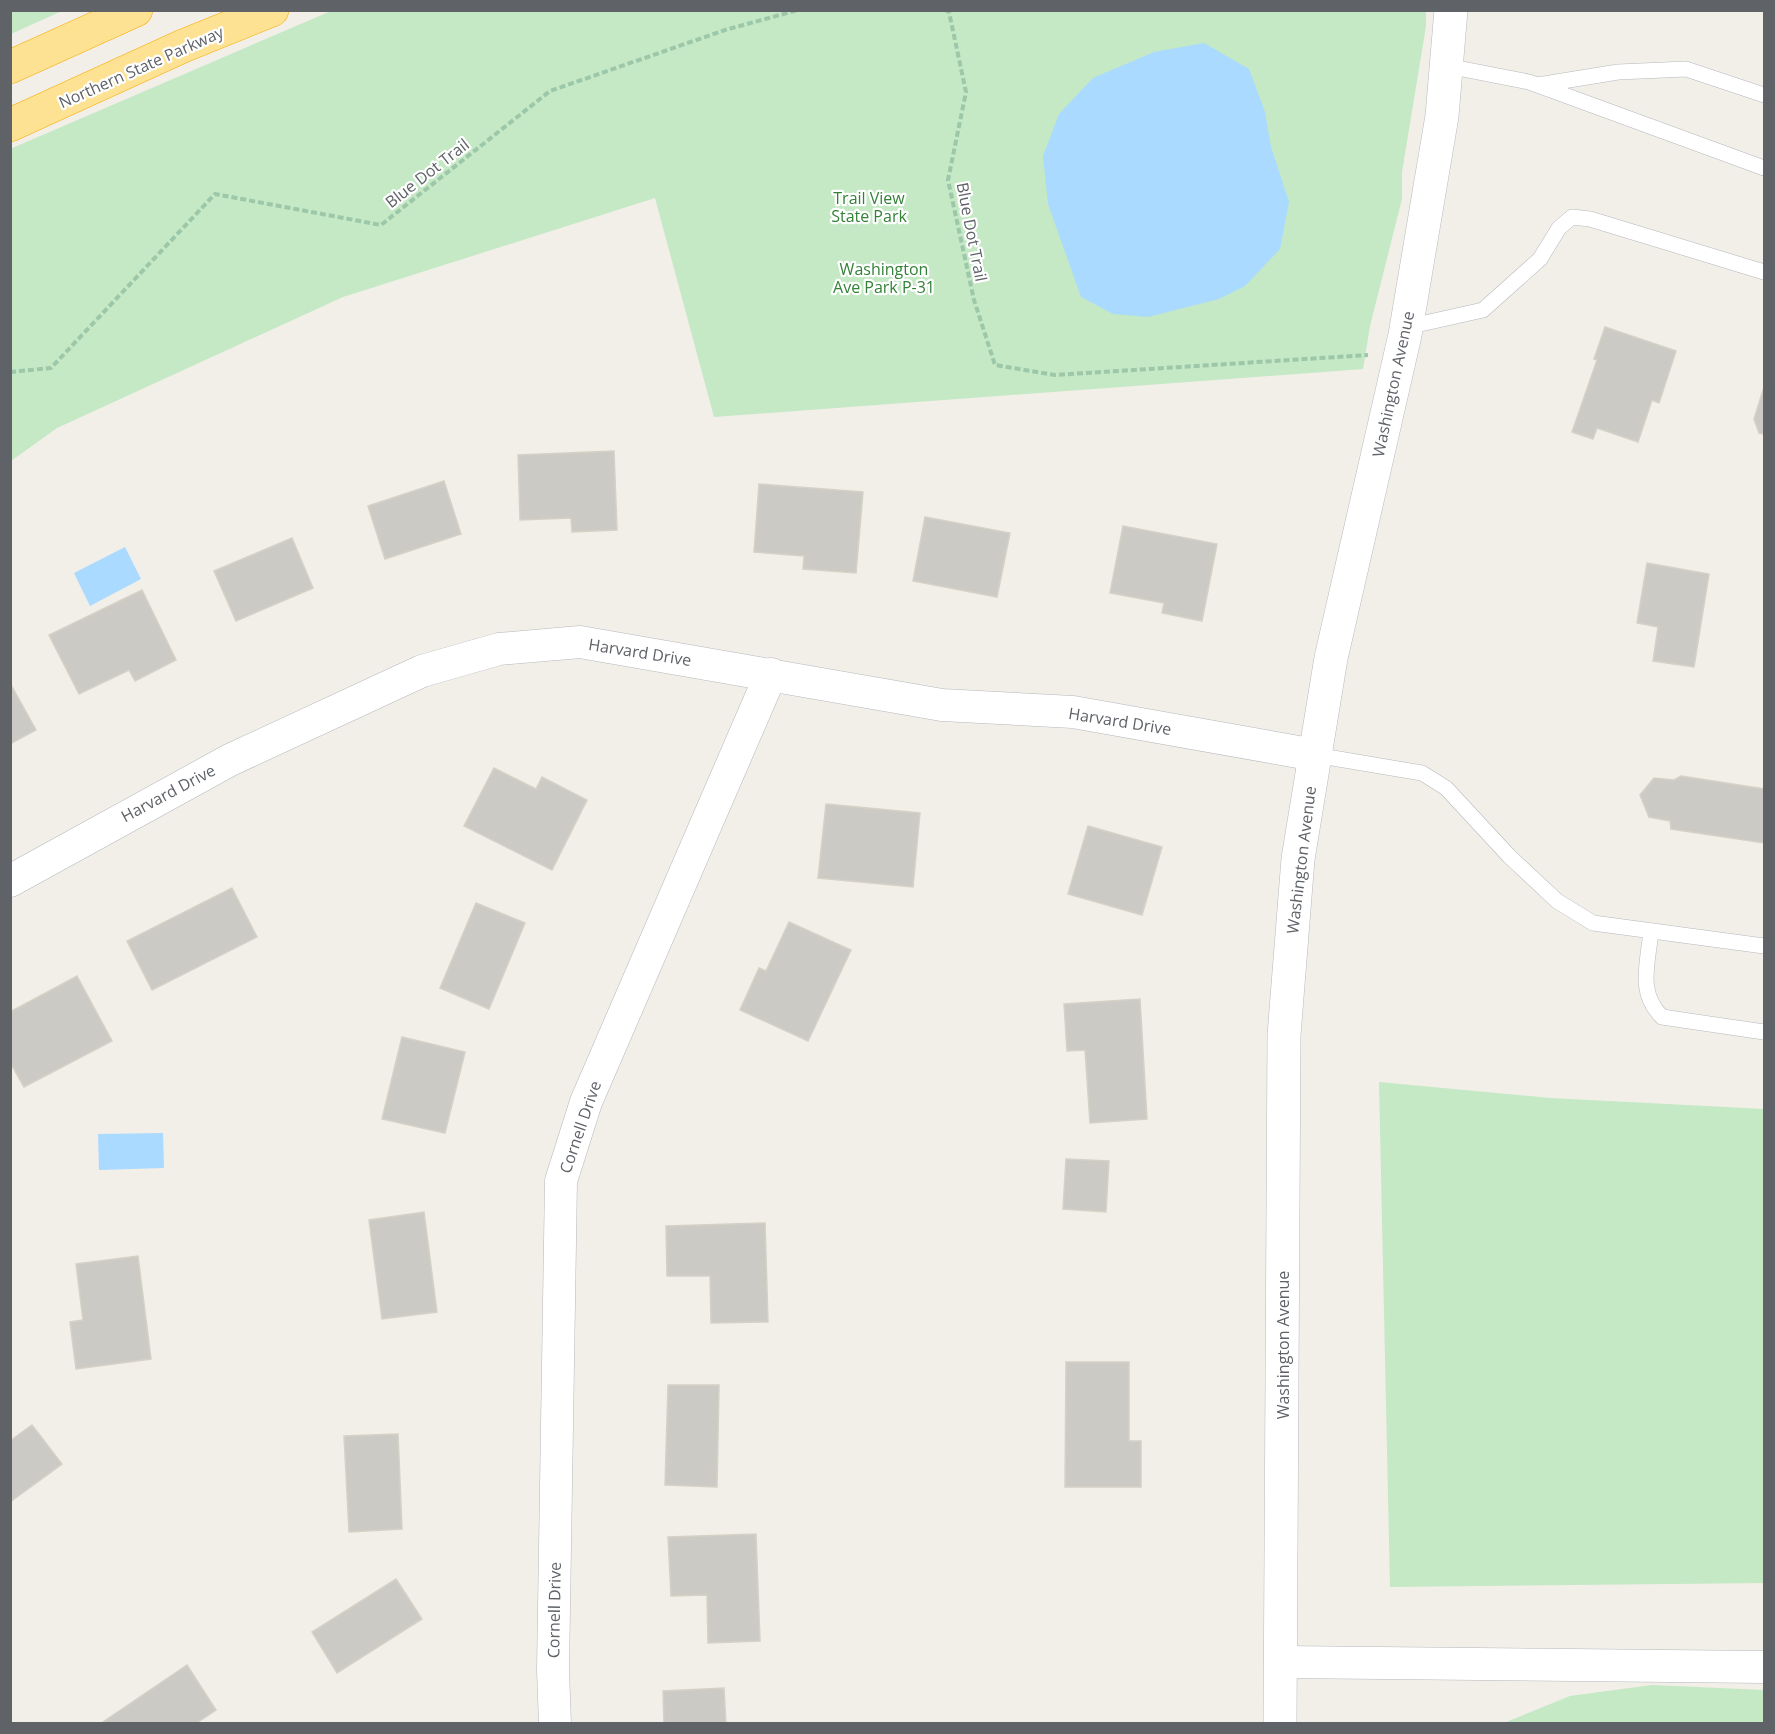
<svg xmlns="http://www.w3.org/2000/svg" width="1775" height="1734" font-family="'Open Sans',sans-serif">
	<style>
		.green { fill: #c5e8c5 }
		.water { fill: #aadaff }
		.building { fill: #cccac5; stroke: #d6d1c6; stroke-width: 1.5 }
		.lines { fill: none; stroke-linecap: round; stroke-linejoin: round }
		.service-casing { stroke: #b5b8bc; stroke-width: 16 }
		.minor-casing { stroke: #b5b8bc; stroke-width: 33 }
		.secondary-casing { stroke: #b6babf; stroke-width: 34 }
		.motorway-casing { stroke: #f9ab00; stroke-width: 34 }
		.path { stroke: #9cc7a9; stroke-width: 4; stroke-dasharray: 6 3; stroke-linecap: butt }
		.service { stroke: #fff; stroke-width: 15 }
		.minor { stroke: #fff; stroke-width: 32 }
		.secondary { stroke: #fff; stroke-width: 33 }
		.motorway { stroke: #fde293; stroke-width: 33 }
		.labels { text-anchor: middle; stroke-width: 4.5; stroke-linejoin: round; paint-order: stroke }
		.street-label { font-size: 16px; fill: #5f6368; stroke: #fff }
		.park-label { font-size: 16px; fill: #348238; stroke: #fff }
	</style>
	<rect width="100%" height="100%" fill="#f1efe8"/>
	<g class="green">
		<polygon points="11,10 62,10 62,11 11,34"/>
		<polygon points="331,11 1426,11 1426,26 1402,172 1402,199 1370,326 1363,369 714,417 655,198 343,297 57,428 11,461 10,149"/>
		<polygon points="1379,1082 1550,1098 1764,1109 1764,1583 1390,1587"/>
		<polygon points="1652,1685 1764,1690 1764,1723 1504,1723 1570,1696"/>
	</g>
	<g class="water">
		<polygon points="1204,43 1249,69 1265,112 1271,147 1289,202 1280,249 1245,286 1219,299 1148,317 1113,314 1081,297 1048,204 1043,156 1059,114 1093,78 1154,52"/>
		<polygon points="125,547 141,579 90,606 74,573"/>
		<polygon points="163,1133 164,1168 99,1170 98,1134"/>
	</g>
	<g class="building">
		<polygon points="1605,327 1676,351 1659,403 1652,400 1638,442 1597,428 1593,439 1572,432 1597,360 1594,359"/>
		<polygon points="1764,387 1764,434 1759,433 1754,419"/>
		<polygon points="614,451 617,530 572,532 571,518 520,520 518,455"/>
		<polygon points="444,481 461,534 385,559 368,506"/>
		<polygon points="759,484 863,492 856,573 803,569 804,556 754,552"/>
		<polygon points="925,517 1010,533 997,597 913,581"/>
		<polygon points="1123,526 1217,544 1202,621 1162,613 1164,603 1110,593"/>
		<polygon points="292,538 313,588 236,621 214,571"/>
		<polygon points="1647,563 1709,574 1694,667 1653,661 1658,627 1637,623"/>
		<polygon points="142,590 176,660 135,681 129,670 79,694 49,635"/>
		<polygon points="10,683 36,730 10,744"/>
		<polygon points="494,768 536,789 542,777 587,800 552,870 464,826"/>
		<polygon points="1681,776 1764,789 1764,843 1671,829 1670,821 1649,817 1640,795 1654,778 1674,780"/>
		<polygon points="826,804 920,813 913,887 818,878"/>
		<polygon points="1088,826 1162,847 1142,915 1068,894"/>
		<polygon points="232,888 257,937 152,990 127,941"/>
		<polygon points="476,903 525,923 489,1009 440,988"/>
		<polygon points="789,922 851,950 808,1041 740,1010 759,968 766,971"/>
		<polygon points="77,976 112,1041 24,1087 10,1062 10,1012"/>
		<polygon points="1140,999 1147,1119 1090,1123 1085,1050 1067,1051 1064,1004"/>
		<polygon points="402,1037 465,1052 445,1133 382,1119"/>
		<polygon points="1066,1159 1109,1161 1106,1212 1063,1209"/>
		<polygon points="424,1212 437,1312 382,1319 369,1220"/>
		<polygon points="765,1223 768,1322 711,1323 710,1276 667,1276 666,1226"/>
		<polygon points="138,1256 151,1359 76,1369 70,1322 83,1320 76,1264"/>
		<polygon points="1066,1362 1129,1362 1129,1441 1141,1441 1141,1487 1065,1487"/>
		<polygon points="668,1385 719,1385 717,1487 665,1485"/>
		<polygon points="32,1425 62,1464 10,1502 10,1441"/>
		<polygon points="398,1434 402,1529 349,1532 344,1436"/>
		<polygon points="756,1534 760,1641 708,1643 707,1595 671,1596 668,1537"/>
		<polygon points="396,1579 422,1619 337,1673 312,1632"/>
		<polygon points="187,1665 216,1710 195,1724 100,1724"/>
		<polygon points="724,1688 726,1724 664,1724 663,1691"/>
	</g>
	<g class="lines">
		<defs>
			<g id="service">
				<polyline points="1447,66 1529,82 1764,168"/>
				<polyline points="1538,85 1618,72 1686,69 1764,95"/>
				<polyline points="1407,327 1483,310 1540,259 1559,228 1572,217 1590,219 1764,272"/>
				<polyline points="1315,755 1422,773 1446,788 1509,856 1557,901 1593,923 1764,946"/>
				<path d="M1651 931C1648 964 1637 992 1662 1017L1764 1032"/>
			</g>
			<g id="minor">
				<polyline points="10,881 230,760 422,671 499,649 580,642 942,705 1073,712 1315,755"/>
				<polyline points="1282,1662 1764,1667"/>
				<polyline points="555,1724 553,1670 561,1181 586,1102 771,674"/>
			</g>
			<polyline id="secondary" points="1280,1724 1284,1035 1298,859 1331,658 1405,335 1442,116 1451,10"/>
			<g id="motorway">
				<polyline points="10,67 136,10"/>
				<polyline points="10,125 183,46 272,10"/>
			</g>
		</defs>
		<use href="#service" class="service-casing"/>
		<use href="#minor" class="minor-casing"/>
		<use href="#secondary" class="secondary-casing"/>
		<use href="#motorway" class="motorway-casing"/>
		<g class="path">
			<polyline points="945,10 949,12 966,92 948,180 974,300 995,365 1055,375 1368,355"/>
			<polyline points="10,372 51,368 215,194 381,225 550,91 725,30 798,10"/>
		</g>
		<use href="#service" class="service"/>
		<use href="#minor" class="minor"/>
		<use href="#secondary" class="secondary"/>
		<use href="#motorway" class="motorway"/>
	</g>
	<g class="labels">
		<g class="street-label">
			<text transform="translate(141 67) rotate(-24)" y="6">Northern State Parkway</text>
			<text transform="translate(427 173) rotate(-38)" y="6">Blue Dot Trail</text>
			<text transform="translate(972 232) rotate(79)" y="6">Blue Dot Trail</text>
			<text transform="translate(1393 384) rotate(-78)" y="6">Washington Avenue</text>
			<text transform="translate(640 652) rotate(9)" y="6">Harvard Drive</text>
			<text transform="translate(1120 721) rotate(9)" y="6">Harvard Drive</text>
			<text transform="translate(168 793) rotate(-28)" y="6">Harvard Drive</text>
			<text transform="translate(1301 860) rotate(-83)" y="6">Washington Avenue</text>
			<text transform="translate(580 1127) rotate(-71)" y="6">Cornell Drive</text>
			<text transform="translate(1283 1345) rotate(-90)" y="6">Washington Avenue</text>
			<text transform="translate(554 1610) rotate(-89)" y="6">Cornell Drive</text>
		</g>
		<g class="park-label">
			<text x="869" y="204">Trail View<tspan x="869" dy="18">State Park</tspan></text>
			<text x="884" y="275">Washington<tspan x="884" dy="18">Ave Park P-31</tspan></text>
		</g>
	</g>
	<rect width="1775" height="1734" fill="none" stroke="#5f6368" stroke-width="24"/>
</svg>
